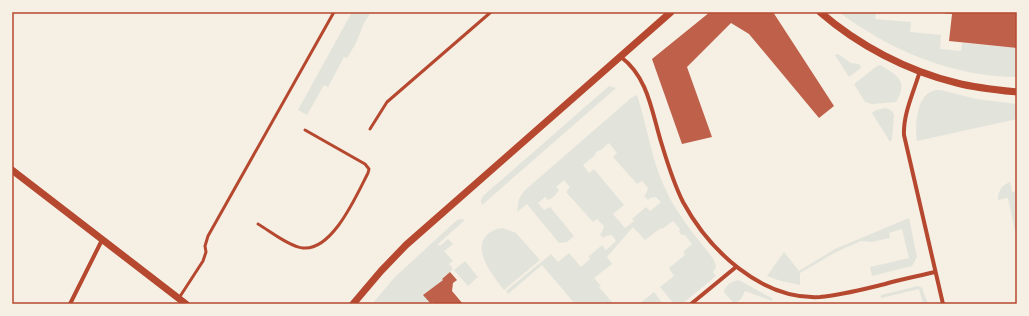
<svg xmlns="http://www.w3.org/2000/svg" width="1029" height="316" font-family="'Fira Sans Condensed',sans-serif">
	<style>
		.green { fill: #e2e4dc; fill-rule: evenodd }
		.building { fill: #bf614a }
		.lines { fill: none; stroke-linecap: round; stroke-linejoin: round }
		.service { stroke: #b5482f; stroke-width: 3 }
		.minor { stroke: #b5482f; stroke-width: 4 }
		.tertiary { stroke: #b5482f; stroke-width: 7 }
		.neatline { fill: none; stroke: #b5482f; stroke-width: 1.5 }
	</style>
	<rect width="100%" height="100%" fill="#f6efe4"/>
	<g class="green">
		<polygon points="352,12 371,12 364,23 356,43 347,58 344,57 328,87 324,85 307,115 298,110"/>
		<path d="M839 12H876L875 19 911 22 910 32 941 35 940 49 961 51 962 43 1017 48V77C953 77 889 50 839 12Z"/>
		<polygon points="838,54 851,63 859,64 861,68 849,77 835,55"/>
		<path d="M880 65C897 75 909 81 896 102L872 104 865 102 854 84 877 66Z"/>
		<polygon points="609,86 616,88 482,205 481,201 483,196"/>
		<path d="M935 90H941L976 99 1017 104V119L917 141C915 128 916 104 927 94 929 92 933 91 935 90Z"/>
		<path d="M637 95C647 125 651 158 664 186 676 214 696 236 714 260L716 267 713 272 716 276 682 304 673 303 660 287 674 276 669 268 685 255 683 252 692 244 685 235H682L679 232 680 229 673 221 662 229 661 228 645 240 633 227 607 257 612 264 594 278 601 286 599 287 613 303 615 302 616 304H575L542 265 508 294 506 291 551 254 558 262 569 253 581 267 590 259 588 257 602 245 606 250 616 241 612 235 606 236 603 238 600 234 602 232 604 226 597 219 593 222 566 192 570 187 564 180 556 187 559 190C557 194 552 199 548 200L545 197 538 203 544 210 550 207 574 236 567 242 559 243 527 204 517 212 519 199 524 191 631 98ZM609 143 617 153 613 157 637 184 642 181 648 188 646 194 644 196 648 200 650 198 656 197 661 202 650 211 646 207 632 219 634 221 625 228 613 214 624 205 594 169 589 173 583 165 594 156 597 151 601 150Z"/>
		<polygon points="886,108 892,111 894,115 892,139 890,142 872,113 876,110"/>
		<path d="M1010 182 1012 192 1017 191V240L1008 198 998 200C998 191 1001 186 1010 182Z"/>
		<polygon points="909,218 917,257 912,266 872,276 870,267 909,258 902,229 889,233 890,238 871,242 861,241 836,252 800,273 800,285 781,281 767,276 784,252 799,271 835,249"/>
		<polygon points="461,219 465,220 438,244 440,246 448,239 453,244 444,251 453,261 449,264 453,269 442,279 443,280 424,295 430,303 432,302 434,304 372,304 395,277 457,220"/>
		<path d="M503 228 516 233 540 260 504 290C495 278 471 251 487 235 491 231 497 228 503 228Z"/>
		<polygon points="465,261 478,277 468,286 454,270"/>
		<path d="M739 280 773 299 772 301 745 291 741 299 734 304 724 292C725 285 732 281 739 280Z"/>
		<polygon points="918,286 922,288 928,304 923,304 919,289 881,298 881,295"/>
		<polygon points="654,292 663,304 639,304"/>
	</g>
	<g class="building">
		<polygon points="710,12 773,12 834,106 819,118 749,34 731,23 687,67 712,137 682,144 652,59"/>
		<polygon points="942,12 1017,12 1017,48 949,41 952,14 942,13"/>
		<polygon points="450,272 457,280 453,283 452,291 463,304 434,304 432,302 431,304 423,295 443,280 442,279"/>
	</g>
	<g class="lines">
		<g class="service">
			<polyline points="370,129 387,102 491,12"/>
			<path d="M258 224C270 231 290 247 303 248 333 251 357 194 368 173L369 169 365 164 305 130"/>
			<polyline points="179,298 203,261 206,252 205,246 208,236 334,12"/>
		</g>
		<g class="minor">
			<path d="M621 57C649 78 652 114 662 145 668 165 674 184 683 202 709 250 761 300 820 297 842 295 864 289 885 284 902 279 919 276 935 272"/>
			<path d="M920 71C914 91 903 114 904 135L943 304"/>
			<polyline points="70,304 102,240"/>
			<polyline points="691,304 736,267"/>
		</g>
		<g class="tertiary">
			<path d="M820 12C858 45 907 71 957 83 976 88 997 90 1017 92"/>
			<polyline points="12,170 186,304"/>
			<polyline points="353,304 381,271 406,245 671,12"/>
		</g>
	</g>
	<rect width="1029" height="316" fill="none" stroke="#f6efe4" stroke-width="26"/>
	<rect x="13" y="13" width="1003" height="290" class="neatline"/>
</svg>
